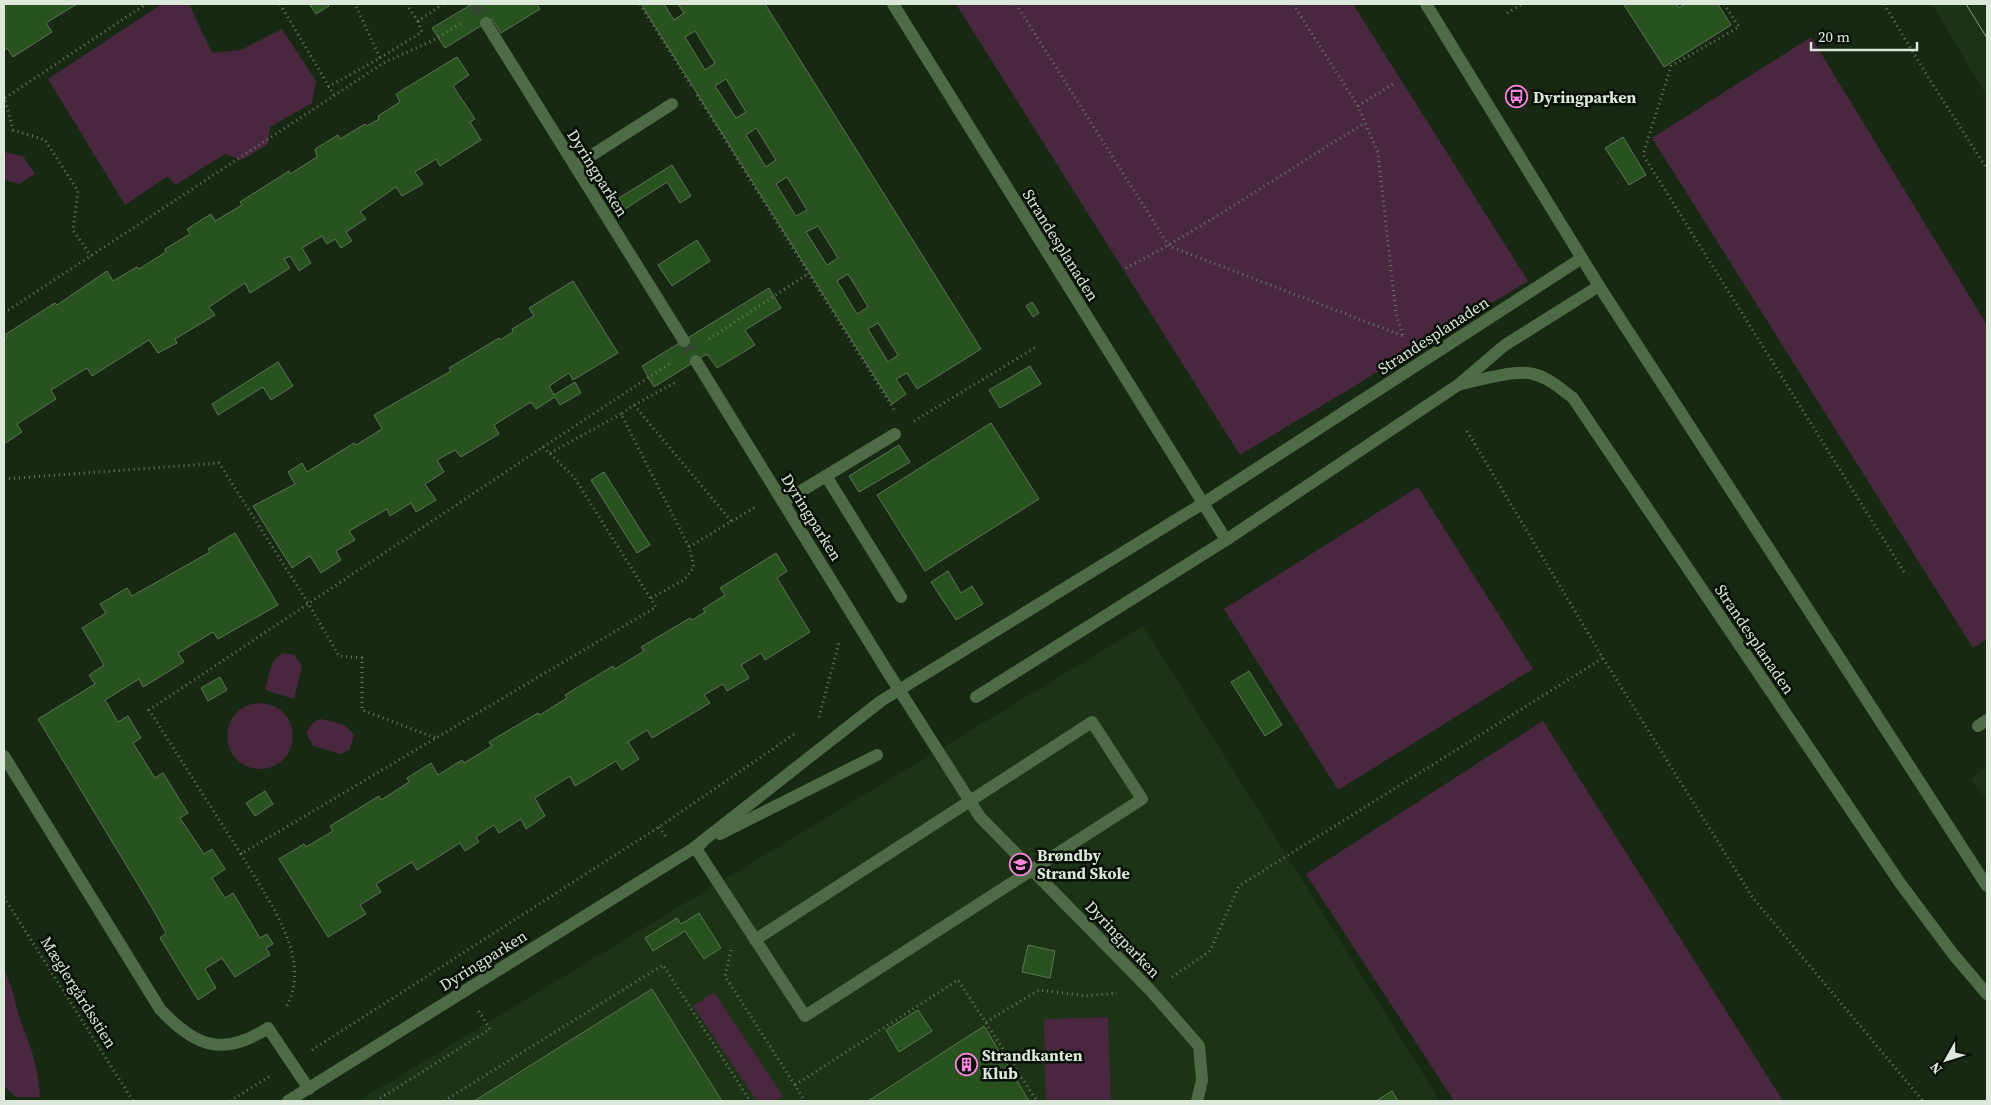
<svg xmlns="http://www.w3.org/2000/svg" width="1991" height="1105" font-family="'Source Serif 4',serif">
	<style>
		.built { fill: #1c3316 }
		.green { fill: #48273f }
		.building { fill: #29531e; stroke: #5d7358; fill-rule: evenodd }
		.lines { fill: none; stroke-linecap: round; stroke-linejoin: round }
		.minor-tunnel { stroke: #354630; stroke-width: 12; stroke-dasharray: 12 6; stroke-linecap: butt }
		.path { stroke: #697965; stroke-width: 3; stroke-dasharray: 1 4; stroke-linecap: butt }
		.minor { stroke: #4d6c46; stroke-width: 12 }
		.tram { stroke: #909e8c; stroke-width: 1 }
		.labels { text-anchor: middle; stroke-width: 5; stroke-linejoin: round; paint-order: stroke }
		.poi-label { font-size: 16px; font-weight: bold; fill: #dce8d9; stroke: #080f06; text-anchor: start }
		.street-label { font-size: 16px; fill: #dce8d9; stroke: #080f06 }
	</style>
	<rect width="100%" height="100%" fill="#172912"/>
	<g class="built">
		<polygon points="1932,4 1987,4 1987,97"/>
		<polygon points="1143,626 1440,1101 358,1101"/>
		<polygon points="1987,764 1987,800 1971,780"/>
	</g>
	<g class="green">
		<polygon points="162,4 189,4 212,53 241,50 282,29 316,81 312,103 270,127 268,144 242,160 225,154 175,185 168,176 125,205 48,79"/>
		<polygon points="956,4 1353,4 1528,281 1240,455"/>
		<polygon points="1811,37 1987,325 1987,639 1973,648 1652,138"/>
		<polygon points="4,152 23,156 35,174 19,184 4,180"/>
		<polygon points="1418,487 1533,669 1338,790 1224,609"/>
		<path d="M284 653 294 655 302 666 294 699 265 690C269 677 270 658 284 653Z"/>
		<circle cx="260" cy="736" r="33"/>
		<path d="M320 719C334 722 347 722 354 736L349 750 341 754 313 746 306 732 314 722Z"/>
		<polygon points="1543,721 1783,1101 1454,1101 1306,874"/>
		<path d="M4 970C13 987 15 1004 21 1022 32 1051 38 1065 40 1097H16L4 1086Z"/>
		<polygon points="714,992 783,1096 776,1101 757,1101 693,1006"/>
		<polygon points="1108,1017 1111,1101 1046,1101 1044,1019"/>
	</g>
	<g class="building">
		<polygon points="4,4 77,4 46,23 52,32 13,57 7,48 4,51"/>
		<polygon points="309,4 327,4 329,6 316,14"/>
		<polygon points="472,4 537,4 540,9 501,33 492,19 445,48 432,28"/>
		<path d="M641 4H664L674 20 684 13 678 4H765L981 349 917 389 907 373 896 379 906 394 892 404ZM695 31 715 63 705 70 685 37ZM726 79 746 112 736 118 715 86ZM756 128 776 160 766 167 746 135ZM787 177 807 210 796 216 776 184ZM818 226 838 258 827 265 806 232ZM848 274 868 307 857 314 837 281ZM878 323 898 355 888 362 868 329Z"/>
		<polygon points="1627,4 1676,4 1679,8 1685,4 1718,4 1731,25 1664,67 1624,5"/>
		<polygon points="457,57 469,75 453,86 475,119 470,122 481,140 440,166 436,159 415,172 423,184 402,196 396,187 360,212 366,219 346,232 352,241 341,248 335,239 327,244 322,236 302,248 311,263 299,271 290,256 284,259 290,268 250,293 245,283 209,307 215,315 175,339 177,343 158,353 149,340 92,376 87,368 51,390 56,399 17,424 22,432 4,444 4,339 7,337 6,334 55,303 57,305 107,271 113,281 137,267 139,269 166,252 165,249 190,234 187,229 211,214 215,221 242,205 240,202 289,171 290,174 317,157 315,149 338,135 340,139 365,124 367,126 379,119 378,116 400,102 396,94"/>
		<polygon points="1623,137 1646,175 1629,185 1605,148"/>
		<polygon points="672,165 691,196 680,203 667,182 625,209 619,198"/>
		<polygon points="697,240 710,261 672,286 658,265"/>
		<polygon points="573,281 618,353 573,380 569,373 549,386 554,395 575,382 581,393 560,405 555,397 536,409 531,402 494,425 499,434 461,457 455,450 437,460 444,472 425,484 436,500 416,512 411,503 390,516 387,509 349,531 355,540 336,551 341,560 321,573 310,556 292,568 253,506 295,484 288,472 302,463 307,472 354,443 356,445 382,429 374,415 451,371 449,368 499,338 500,340 513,332 512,329 534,316 529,308"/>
		<polygon points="769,288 781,308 745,330 755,345 717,368 707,354 654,387 642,366"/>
		<polygon points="1032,302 1039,313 1033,317 1026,306"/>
		<polygon points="278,362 293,386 271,400 263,387 218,415 212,404"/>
		<polygon points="1030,366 1041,384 1000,408 989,390"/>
		<polygon points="991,423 1039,499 925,571 877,495"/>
		<polygon points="899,445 910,462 859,492 849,476"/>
		<polygon points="604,472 650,545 637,553 591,480"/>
		<polygon points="235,533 278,605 218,639 213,632 178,653 184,662 143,687 139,679 105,700 118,722 128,716 141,738 133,743 155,778 163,773 188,813 180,818 204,854 212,849 225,869 212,878 225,898 233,893 260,938 267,934 273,944 266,948 270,955 235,977 222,958 205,969 216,988 198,1000 160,938 166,933 154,911 38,719 95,684 89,675 104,665 82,628 106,613 100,604 127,588 132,596 210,552 208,549"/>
		<polygon points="776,553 787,571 777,578 810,632 765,660 761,653 741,665 749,678 727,691 723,684 704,695 710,703 652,738 647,730 628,742 639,759 622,770 616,761 575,786 570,776 535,798 545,816 526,829 521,819 499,833 494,825 476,837 479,842 465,851 460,843 417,870 412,862 376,884 381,892 360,905 366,914 328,937 279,859 304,844 306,847 333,831 330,826 379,796 381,800 409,782 407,778 431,763 438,775 462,760 464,763 492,746 489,742 538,713 540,715 567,698 565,695 613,666 615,669 644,651 641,647 690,618 692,620 705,612 703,609 725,595 720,588"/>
		<polygon points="948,571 961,593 972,586 983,604 956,620 931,582"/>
		<polygon points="1249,671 1282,725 1265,736 1231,682"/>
		<polygon points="220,677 227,690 208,701 201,688"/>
		<polygon points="265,791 273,804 255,816 246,803"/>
		<polygon points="699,913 721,948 704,959 685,931 653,951 645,938 677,918 681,924"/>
		<polygon points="1028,945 1055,951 1050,978 1022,972"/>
		<polygon points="652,989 722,1101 474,1101"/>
		<polygon points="918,1010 932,1031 899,1052 886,1030"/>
		<polygon points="984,1026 1029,1101 868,1101"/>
		<polygon points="1392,1091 1398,1101 1376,1101"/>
	</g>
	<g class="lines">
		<g class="minor-tunnel">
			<polyline points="475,4 486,23"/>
			<polyline points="684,341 696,361"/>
		</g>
		<g class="path">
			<polyline points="280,4 334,95"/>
			<polyline points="406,4 418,21 443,4"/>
			<polyline points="640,4 691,86"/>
			<polyline points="1016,4 1169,246 1403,336"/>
			<polyline points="1293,4 1358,106 1378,153 1396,314 1403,336"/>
			<polyline points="1724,4 1739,27 1671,66 1643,155 1904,572"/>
			<polyline points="1884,4 1928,77 1987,169"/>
			<polyline points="1507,13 1522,4"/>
			<polyline points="380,58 422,32 418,21"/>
			<polyline points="328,87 380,58 355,4"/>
			<polyline points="697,95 894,410"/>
			<polyline points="4,96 13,130 45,140 78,191 73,230 91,256"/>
			<polyline points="5,98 146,4"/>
			<polyline points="1358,106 1393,84"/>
			<path d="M1126 268C1209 225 1285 171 1365 123"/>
			<polyline points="4,313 385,62 434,40 461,23"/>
			<polyline points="709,339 809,273"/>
			<polyline points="634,405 678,381"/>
			<polyline points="914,421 1038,346"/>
			<polyline points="1467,431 1603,658 1753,898 1923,1101"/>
			<polygon points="543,447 574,477 656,607 241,854 149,710"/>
			<polyline points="543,447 672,362"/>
			<polyline points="550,453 621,414"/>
			<polyline points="4,479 219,463 308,603 339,656 362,658 362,710 436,738"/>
			<polyline points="689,547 757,506"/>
			<polyline points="651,598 684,580 694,567 689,547 621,414 634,405 732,522"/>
			<polyline points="819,717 839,643"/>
			<polyline points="659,827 666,837"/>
			<path d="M241 854C265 897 316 959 285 1009"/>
			<polyline points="4,897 133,1101"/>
			<polyline points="731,950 725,976 805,1101"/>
			<polyline points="1172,977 1210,951 1239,886 1603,658"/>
			<polyline points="986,1022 1039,990 1086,996 1117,993"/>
			<polyline points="312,1050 659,827 796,733"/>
			<polyline points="795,1085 958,980 1037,1101"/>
			<polyline points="230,1101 270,1076"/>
			<polyline points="376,1101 490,1029 478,1010"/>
			<polyline points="444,1101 663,965 750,1101"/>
		</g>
		<g class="minor">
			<polyline points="893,4 1226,540"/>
			<polyline points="1426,4 1599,286 1987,886"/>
			<polyline points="486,23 684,341"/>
			<polyline points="575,166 672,104"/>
			<polyline points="696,361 884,666 980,817 1151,991 1199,1046 1202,1080 1197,1101"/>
			<path d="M1458 385C1476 381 1515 369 1533 374 1548 377 1561 389 1573 398L1900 883 1953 954 1987 994"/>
			<polyline points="826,476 901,597"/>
			<polyline points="783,502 895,434"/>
			<polyline points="976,697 1226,540 1458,385 1505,345 1599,286"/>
			<polyline points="1978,726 1987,720"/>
			<path d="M4 756 160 1009C195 1047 223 1057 268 1028L309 1089"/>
			<polyline points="720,834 877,755"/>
			<polyline points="695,847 805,1016 1142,799 1092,722 755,940"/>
			<polyline points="695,847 881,701 1202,504 1582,258"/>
			<polyline points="288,1101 702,843"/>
		</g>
		<polyline class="tram" points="1966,4 1987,38"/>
	</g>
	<defs>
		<symbol id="bus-ring" viewBox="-11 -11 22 22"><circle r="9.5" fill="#080f06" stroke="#fe86e1" stroke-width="1.5"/><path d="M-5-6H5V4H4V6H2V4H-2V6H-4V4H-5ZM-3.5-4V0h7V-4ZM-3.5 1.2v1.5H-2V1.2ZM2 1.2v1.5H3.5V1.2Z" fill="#fe86e1"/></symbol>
		<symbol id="school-ring" viewBox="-11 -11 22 22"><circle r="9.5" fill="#080f06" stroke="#fe86e1" stroke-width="1.5"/><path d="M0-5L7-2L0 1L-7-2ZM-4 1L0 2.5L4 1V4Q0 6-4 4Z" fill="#fe86e1"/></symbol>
		<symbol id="building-ring" viewBox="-11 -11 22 22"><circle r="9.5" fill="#080f06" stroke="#fe86e1" stroke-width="1.5"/><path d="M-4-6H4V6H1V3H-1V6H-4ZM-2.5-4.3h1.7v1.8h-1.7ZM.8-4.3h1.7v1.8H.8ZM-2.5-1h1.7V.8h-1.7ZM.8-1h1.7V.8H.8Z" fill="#fe86e1"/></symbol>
	</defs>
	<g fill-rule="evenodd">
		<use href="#bus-ring" x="1504" y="84" width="25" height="25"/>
		<use href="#school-ring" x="1008" y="852" width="25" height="25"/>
		<use href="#building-ring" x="954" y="1052" width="25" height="25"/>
	</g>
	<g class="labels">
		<g class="poi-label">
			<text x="1533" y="103">Dyringparken</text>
			<text x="1037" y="861">Brøndby<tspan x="1037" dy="18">Strand Skole</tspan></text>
			<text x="982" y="1061">Strandkanten<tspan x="982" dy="18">Klub</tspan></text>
		</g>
		<g class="street-label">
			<text transform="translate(598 173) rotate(58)" y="6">Dyringparken</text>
			<text transform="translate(1061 245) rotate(58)" y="6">Strandesplanaden</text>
			<text transform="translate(1433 335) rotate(-33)" y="6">Strandesplanaden</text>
			<text transform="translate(812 517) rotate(58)" y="6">Dyringparken</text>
			<text transform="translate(1755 639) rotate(56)" y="6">Strandesplanaden</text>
			<text transform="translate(1123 939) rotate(46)" y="6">Dyringparken</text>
			<text transform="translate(483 960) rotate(-32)" y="6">Dyringparken</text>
			<text transform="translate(79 992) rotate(58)" y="6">Mæglergårdsstien</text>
		</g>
	</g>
	<rect width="1991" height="1105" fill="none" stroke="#dce8d9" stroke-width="10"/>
	<g transform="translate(1946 1060) rotate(231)" stroke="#080f06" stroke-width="4" paint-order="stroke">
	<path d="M0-4L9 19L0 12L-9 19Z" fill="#dce8d9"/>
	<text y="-8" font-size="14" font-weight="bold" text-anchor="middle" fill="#dce8d9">N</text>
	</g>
	<path d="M1811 42v8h106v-8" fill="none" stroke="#dce8d9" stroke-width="2.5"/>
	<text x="1818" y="42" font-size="15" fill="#dce8d9" stroke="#080f06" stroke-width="4" paint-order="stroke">20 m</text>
</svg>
